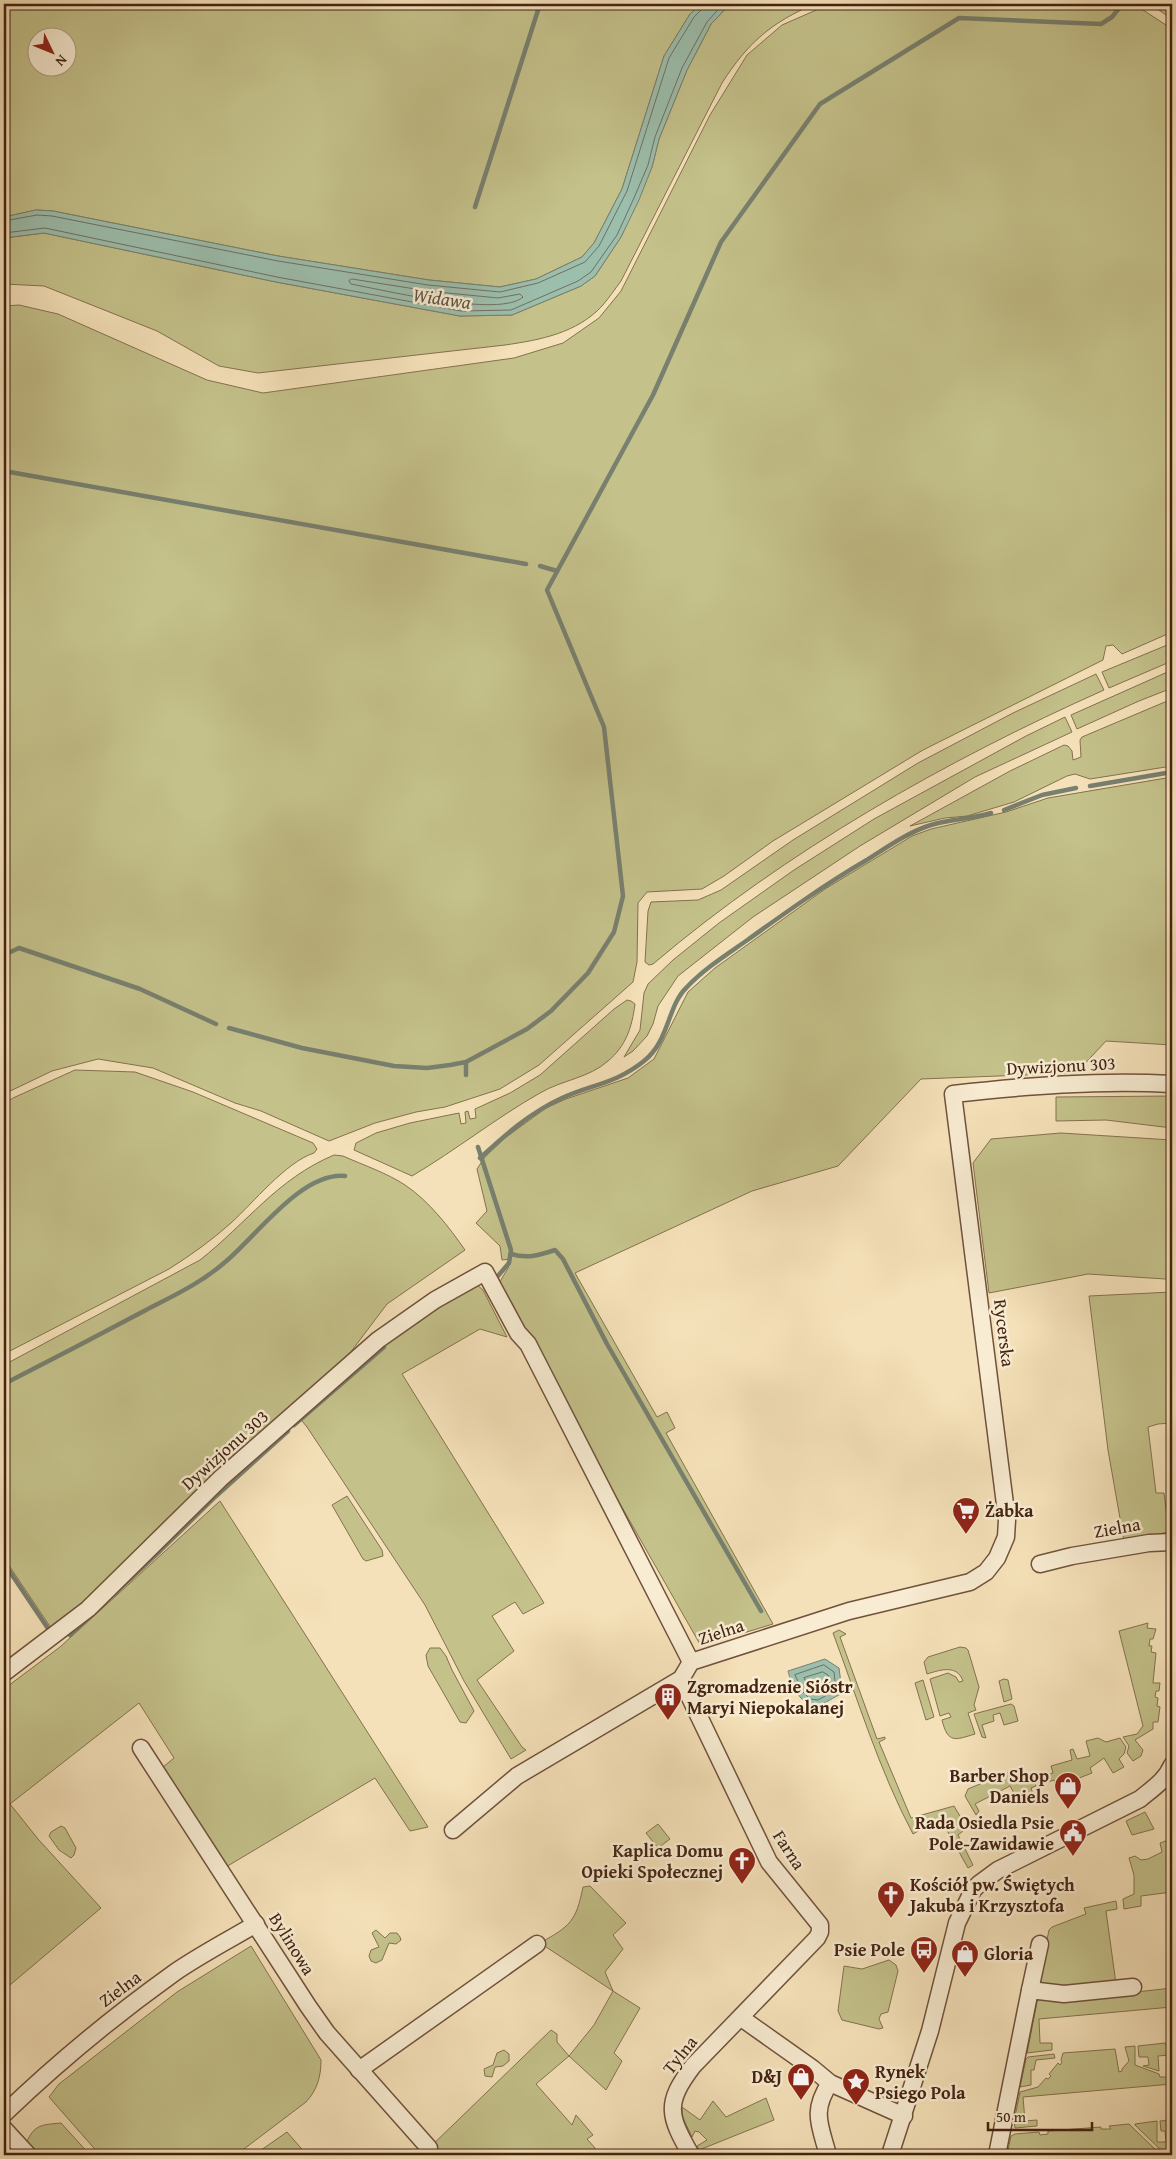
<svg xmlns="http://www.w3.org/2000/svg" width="1176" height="2159" font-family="'Gentium Book Plus',serif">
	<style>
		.green { fill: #c4c18a; stroke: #84724e; fill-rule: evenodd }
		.water { fill: #9cbead; stroke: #78806f }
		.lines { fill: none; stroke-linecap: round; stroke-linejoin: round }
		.shore { stroke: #707060; stroke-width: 1 }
		.stream { stroke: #78806f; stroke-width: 4.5 }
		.minor-casing { stroke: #70523c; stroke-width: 19 }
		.minor { stroke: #f8ecd2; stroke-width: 16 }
		.labels { text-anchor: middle; stroke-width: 5; stroke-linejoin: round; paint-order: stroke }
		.street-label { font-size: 18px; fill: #432312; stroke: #f8ecd2 }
		.poi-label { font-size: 18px; font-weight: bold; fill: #432312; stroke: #f8ecd2; text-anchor: start }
		.water-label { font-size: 19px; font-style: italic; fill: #5e5240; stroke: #f8ecd2 }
	</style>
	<rect width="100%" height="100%" fill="#f5e1b9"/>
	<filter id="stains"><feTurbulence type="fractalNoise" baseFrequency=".004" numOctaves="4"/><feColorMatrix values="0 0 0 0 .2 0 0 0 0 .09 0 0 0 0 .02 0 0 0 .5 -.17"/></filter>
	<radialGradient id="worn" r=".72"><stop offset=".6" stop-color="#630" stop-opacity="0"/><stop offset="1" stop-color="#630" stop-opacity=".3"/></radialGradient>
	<g class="green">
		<path d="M4 4H701L690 14 664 56 622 189 594 243 582 257 536 279 500 287 429 280 278 256 53 211 36 210 4 217ZM38 38H68V68H38Z"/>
		<path d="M730 4H815C771 22 747 44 722 83L621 281C615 289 609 298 602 306 577 333 540 340 505 345L258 373 219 366 157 331 44 286 4 284V238L44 233 276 282 460 316 512 315 581 286 595 276 621 237 652 167 659 139 687 70 711 24Z"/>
		<polygon points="830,4 1134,4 1172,29 1172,632 1122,654 1113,645 1106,646 1103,660 923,750 773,841 724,876 702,889 647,892 638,903 637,962 633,982 539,1065 500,1089 445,1107 416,1112 375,1123 329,1141 261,1111 235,1103 153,1068 98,1059 52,1071 4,1094 4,306 19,305 58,314 207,380 263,393 514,358 563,343 599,318 621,291 710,115 747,55 782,25"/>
		<polygon points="1150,4 1172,4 1172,19"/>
		<polygon points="1172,643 1172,661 1109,688 1102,672"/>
		<polygon points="1172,670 1172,688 1139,701 1077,729 1071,715"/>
		<path d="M1096 674 1104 690C945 761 786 851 653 964L649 965 645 962 648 911 651 902 698 900 721 890 793 840 918 763 1013 713Z"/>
		<polygon points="1172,699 1172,766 1090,779 1075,774 1067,776 1014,802 967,816 945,818 910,826 1010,771 1064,745 1068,746 1072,751 1073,760 1081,757 1080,740 1082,737"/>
		<polygon points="1065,717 1072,732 975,777 860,846 753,917 678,976 658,1006 653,1024 647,1036 633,1051 624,1057 640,1030 644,993 648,984 673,960 719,923 794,870 874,819 1026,736"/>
		<polygon points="1172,777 1172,1045 1106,1041 1076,1073 921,1079 838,1166 752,1191 575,1273 657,1417 667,1412 675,1428 666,1433 773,1624 701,1646 615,1495 533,1338 515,1320 498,1285 508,1268 511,1259 502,1260 500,1246 476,1223 487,1211 477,1169 485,1157 505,1138 546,1108 566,1099 628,1078 654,1059 688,992 715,968 825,889 912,836 931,829 1006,812 1048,798"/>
		<path d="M627 1000 631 1001 635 1004C632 1027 626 1046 608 1061 589 1078 562 1080 540 1093 496 1118 456 1150 412 1176L354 1150 356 1143 376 1133 410 1123 459 1113 461 1124 466 1123 465 1112 468 1111 470 1119 476 1118 475 1109 510 1093 540 1075 614 1009Z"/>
		<path d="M75 1070 135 1072 193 1092 313 1143 317 1149 314 1153C286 1162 253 1203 231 1223 212 1240 191 1255 169 1269L4 1354V1104L13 1098Z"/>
		<polygon points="1172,1096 1172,1128 1106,1120 1056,1121 1056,1097"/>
		<polygon points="1061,1133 1172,1140 1172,1277 1165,1279 1088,1274 989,1293 973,1163 991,1139"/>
		<path d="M334 1155 343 1156C363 1165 387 1173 405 1185 429 1201 449 1227 465 1250L387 1304 350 1353 87 1601 51 1628 4 1558V1365L200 1260C247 1223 277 1179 334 1155Z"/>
		<polygon points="476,1284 483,1290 507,1337 480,1329 402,1374 544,1603 523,1614 515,1602 492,1616 514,1651 477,1680 522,1747 526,1750 511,1759 464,1681 425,1605 307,1427 298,1416 399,1329"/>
		<polygon points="1172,1292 1172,1423 1158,1424 1148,1427 1156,1493 1164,1493 1169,1532 1124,1541 1108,1450 1089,1296"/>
		<polygon points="347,1496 382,1550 383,1556 366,1561 363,1559 332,1505"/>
		<polygon points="220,1501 428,1827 410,1831 375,1778 226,1867 163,1767 174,1758 139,1703 10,1804 38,1839 101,1908 4,1990 4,1689 60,1647"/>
		<polygon points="1148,1623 1147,1628 1156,1629 1153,1639 1150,1639 1149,1646 1152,1646 1151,1652 1156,1653 1153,1683 1160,1683 1159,1691 1156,1691 1155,1697 1158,1698 1157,1706 1160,1707 1158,1722 1153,1722 1153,1729 1135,1740 1143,1750 1141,1756 1133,1761 1127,1753 1129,1746 1123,1737 1137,1734 1143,1726 1119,1631"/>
		<path d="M839 1630 846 1634 840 1637 877 1739 885 1737V1739L879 1742 911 1818 954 1806 967 1828 958 1835 973 1865 968 1868 940 1818 913 1834C879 1770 858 1700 833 1633Z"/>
		<path d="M960 1647 966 1648 968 1650 979 1687 974 1705 976 1710 968 1713 975 1734C955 1740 948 1744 942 1720L951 1717 949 1713 940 1716 930 1679 948 1673 956 1677 959 1682 963 1681C957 1664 940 1670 927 1674L924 1662 928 1657Z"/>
		<polygon points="430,1648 440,1648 446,1656 452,1670 474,1711 466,1723 460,1722 428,1666 426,1655"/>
		<polygon points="1004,1679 1008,1680 1012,1699 1004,1702 999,1681"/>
		<polygon points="923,1680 934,1717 926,1720 915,1683"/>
		<polygon points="1011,1704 1014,1706 1018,1721 1004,1725 1000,1713 993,1715 994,1721 982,1725 986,1738 982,1737 974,1714"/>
		<polygon points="1098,1738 1106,1742 1120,1738 1126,1747 1124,1754 1119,1759 1124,1767 1113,1773 1104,1758 1090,1768 1092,1773 1064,1784 1066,1795 1060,1798 1054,1780 1039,1785 1037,1778 1053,1773 1051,1766 1072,1760 1070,1750 1073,1749 1077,1759 1090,1756 1086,1741"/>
		<polygon points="1018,1768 1023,1782 1034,1779 1036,1786 1031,1788 1034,1797 1031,1798 1032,1804 1029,1805 1027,1802 1023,1804 1018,1794 1015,1795 1010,1786 975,1804 979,1811 976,1815 965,1796 968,1789"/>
		<polygon points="1145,1812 1154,1829 1132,1835 1126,1821"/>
		<polygon points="658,1824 670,1839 658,1848 646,1833"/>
		<polygon points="61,1826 65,1828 76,1848 74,1855 71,1858 59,1850 49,1836 51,1832"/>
		<polygon points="1171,1839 1172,1892 1141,1896 1141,1906 1124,1909 1123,1899 1134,1894 1134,1875 1129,1858 1135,1856 1141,1860 1148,1859 1162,1852 1160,1843"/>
		<path d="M590 1886 626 1923 613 1935 623 1949 605 1972 613 1991 640 2008 614 2053 622 2061 606 2090 569 2056 536 2084 572 2125 576 2115 593 2135 587 2139 595 2148V2152L598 2155H422L551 2030 557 2034V2042L569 2056 594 2025 613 1991 540 1943C570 1926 576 1922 583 1887Z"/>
		<polygon points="1116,1901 1117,1909 1106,1911 1116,1984 1048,1990 1038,1982 1049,1930 1052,1927 1086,1914 1084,1908"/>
		<polygon points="376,1930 385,1938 390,1933 397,1933 400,1937 401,1940 396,1944 389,1943 382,1960 376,1963 371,1961 369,1956 371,1950 379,1947 372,1933"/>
		<path d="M251 1946 321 2060C321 2077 317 2090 306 2102L236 2155H100L49 2097 59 2084 177 1992Z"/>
		<polygon points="889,1960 896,1965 898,1971 888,2012 881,2014 879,2019 883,2028 879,2029 842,2020 838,2011 844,1966 862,1969"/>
		<polygon points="1172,1988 1172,2007 1039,2019 1040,2043 1052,2043 1052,2050 1027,2053 1038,1997 1089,1994 1090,2000 1097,1999 1096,1994 1127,1993"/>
		<polygon points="1165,2043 1171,2055 1172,2070 1171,2070 1169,2055 1158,2056 1159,2071 1143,2066 1149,2065 1148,2057 1139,2057 1138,2046"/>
		<polygon points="1135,2046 1135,2065 1159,2074 1160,2077 1172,2077 1172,2084 1023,2097 1025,2121 1037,2120 1037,2126 1015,2128 1014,2121 1020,2092 1038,2087 1046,2078 1048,2079 1051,2076 1049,2074 1058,2063 1060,2065 1062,2062 1061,2060 1063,2053 1115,2049 1119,2072 1122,2071 1122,2069 1129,2061 1125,2047"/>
		<polygon points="504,2050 509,2054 509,2061 503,2066 495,2067 492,2077 485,2076 484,2069 493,2065 497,2053"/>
		<polygon points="1054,2054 1055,2058 1036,2060 1034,2070 1031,2070 1031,2085 1020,2087 1026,2059 1028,2057"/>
		<polygon points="766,2098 774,2120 699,2150 697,2146 707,2140 699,2132 695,2131 692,2137 682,2116 682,2107 700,2120 713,2101 726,2117"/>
		<polygon points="1172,2120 1172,2139 1170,2139 1169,2149 1172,2150 1172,2155 1166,2155 1135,2125 1135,2124 1157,2121 1157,2142 1166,2142 1165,2131 1161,2131 1160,2121"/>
		<path d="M61 2123 90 2155H38L26 2143C35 2124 41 2125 61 2123Z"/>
		<polygon points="1129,2124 1161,2155 1007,2155 1011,2136 1015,2134 1039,2132 1040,2135 1048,2134 1048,2131 1101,2127 1101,2129 1111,2129 1109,2126"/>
		<polygon points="287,2132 307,2155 254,2155"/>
	</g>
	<g class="water">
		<polygon points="701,4 730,4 711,24 687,70 659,139 652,167 639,200 621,237 595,276 581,286 512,315 460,316 276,282 44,233 4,238 4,217 36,210 53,211 278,256 429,280 500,287 536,279 582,257 594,243 622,189 664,56 690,14"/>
		<path d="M825 1659 839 1668 842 1691 841 1694C834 1697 825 1704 818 1705 802 1709 791 1684 788 1671Z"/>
	</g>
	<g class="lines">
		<g class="shore">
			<polyline points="4,221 37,215 52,216 278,261 428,285 500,292 538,283 585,262 599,246 627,191 669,58 694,17 703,8 704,4"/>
			<polyline points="4,233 45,228 277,277 461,311 511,310 578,281 591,272 617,235 634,198 648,165 655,137 682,68 707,22 723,4"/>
			<path d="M352 279 428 291 498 298 520 294 523 297C500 318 383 290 351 284L349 281Z"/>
			<polygon points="824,1665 834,1672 836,1690 818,1700 810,1699 803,1692 795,1675"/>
			<polygon points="823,1672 828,1675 830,1686 817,1694 813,1694 804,1678"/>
		</g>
		<g class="stream">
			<polyline points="475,207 540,4"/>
			<polyline points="4,471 526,564"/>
			<polyline points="540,566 557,571"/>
			<polyline points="1090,786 1172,772"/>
			<polyline points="1004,810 1042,795 1076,788"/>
			<polyline points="4,955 19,948 140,989 216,1024"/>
			<polyline points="229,1028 302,1048 394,1066 427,1068 450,1065 466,1062 527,1029 551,1011 588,973 614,932 623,896 604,727 547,590 653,395 721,242 820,104 959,18 1101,24 1112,17 1120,7"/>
			<polyline points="466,1075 466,1062"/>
			<polyline points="478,1147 511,1250 509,1263 497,1277"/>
			<path d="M480 1158C505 1135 531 1112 562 1098 593 1084 615 1084 644 1061 670 1040 667 1006 687 987 704 969 726 955 746 941 785 913 824 885 865 861 886 848 908 832 931 825 950 819 971 819 991 813"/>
			<path d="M511 1254C528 1259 540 1255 555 1250L563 1259 607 1344 761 1611"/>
			<path d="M4 1384C51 1360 99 1335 146 1310 173 1296 201 1283 224 1263 256 1237 301 1172 345 1176"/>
			<polyline points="294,1425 384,1347"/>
			<polyline points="4,1563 49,1630"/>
			<polyline points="70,1635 160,1551 215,1497 288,1431"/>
		</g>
		<defs>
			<g id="minor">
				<polyline points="1040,1564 1072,1556 1149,1543 1172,1542"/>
				<polyline points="4,1673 88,1609 221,1478 378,1340 435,1300 485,1272 518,1333 528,1344 691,1662"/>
				<path d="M681 1679 769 1862 820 1925V1932L817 1938 693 2066C664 2104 669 2116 691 2155"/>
				<polyline points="141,1748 308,2006 327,2033 429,2148"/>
				<path d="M453 1830 517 1776 681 1679 691 1662 849 1611 970 1582 986 1572 997 1558 1006 1537 1007 1520 953 1094C1025 1086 1099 1080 1172 1084"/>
				<polyline points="1030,1990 1040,1944"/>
				<polyline points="741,2017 747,2022 812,2068 830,2083 904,2116"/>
				<polyline points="359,2070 537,1944"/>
				<path d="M4 2114C57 2063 114 2016 174 1973 200 1955 229 1940 256 1924"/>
				<polyline points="4,2129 28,2155"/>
				<path d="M828 2155C820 2125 811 2111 830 2083"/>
				<path d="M890 2155 930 2031 957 1923 973 1890 979 1884 998 1870 1140 1799C1152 1789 1166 1780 1172 1765"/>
				<polyline points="997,2155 1030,1990 1064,1994 1133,1987"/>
			</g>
		</defs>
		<use href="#minor" class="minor-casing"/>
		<use href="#minor" class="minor"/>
	</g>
	<defs>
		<symbol id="supermarket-pin" viewBox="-11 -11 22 30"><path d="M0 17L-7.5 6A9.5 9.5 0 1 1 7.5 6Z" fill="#8f2418" stroke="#f8ecd2"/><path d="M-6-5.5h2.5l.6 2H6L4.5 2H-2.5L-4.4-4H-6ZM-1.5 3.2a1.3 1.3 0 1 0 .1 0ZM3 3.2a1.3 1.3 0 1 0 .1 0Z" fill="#fff"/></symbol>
		<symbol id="building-pin" viewBox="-11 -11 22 30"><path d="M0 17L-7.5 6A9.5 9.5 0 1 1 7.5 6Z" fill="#8f2418" stroke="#f8ecd2"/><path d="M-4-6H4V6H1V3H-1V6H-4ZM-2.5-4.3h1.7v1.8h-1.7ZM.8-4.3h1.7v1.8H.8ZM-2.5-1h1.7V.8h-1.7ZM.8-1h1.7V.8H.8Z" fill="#fff"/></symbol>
		<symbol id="shop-pin" viewBox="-11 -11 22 30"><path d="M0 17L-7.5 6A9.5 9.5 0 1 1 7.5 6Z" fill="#8f2418" stroke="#f8ecd2"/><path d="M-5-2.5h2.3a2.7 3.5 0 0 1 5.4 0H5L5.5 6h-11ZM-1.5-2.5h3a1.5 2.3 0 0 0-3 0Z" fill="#fff"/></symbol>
		<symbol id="civic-pin" viewBox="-11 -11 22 30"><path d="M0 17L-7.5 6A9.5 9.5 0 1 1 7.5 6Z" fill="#8f2418" stroke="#f8ecd2"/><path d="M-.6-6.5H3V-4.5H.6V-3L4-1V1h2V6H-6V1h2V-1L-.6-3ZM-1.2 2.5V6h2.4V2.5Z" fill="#fff"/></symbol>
		<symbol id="church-pin" viewBox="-11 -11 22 30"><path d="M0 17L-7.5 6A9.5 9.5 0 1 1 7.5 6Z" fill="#8f2418" stroke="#f8ecd2"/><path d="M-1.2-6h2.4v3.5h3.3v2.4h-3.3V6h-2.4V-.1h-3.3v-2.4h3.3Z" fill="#fff"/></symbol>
		<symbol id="bus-pin" viewBox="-11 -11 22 30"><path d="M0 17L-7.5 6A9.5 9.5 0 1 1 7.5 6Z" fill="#8f2418" stroke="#f8ecd2"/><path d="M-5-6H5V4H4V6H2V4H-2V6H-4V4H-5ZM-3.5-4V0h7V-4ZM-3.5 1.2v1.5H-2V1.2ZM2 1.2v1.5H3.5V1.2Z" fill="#fff"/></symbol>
		<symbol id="sight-pin" viewBox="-11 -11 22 30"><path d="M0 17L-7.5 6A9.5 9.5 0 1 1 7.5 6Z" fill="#8f2418" stroke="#f8ecd2"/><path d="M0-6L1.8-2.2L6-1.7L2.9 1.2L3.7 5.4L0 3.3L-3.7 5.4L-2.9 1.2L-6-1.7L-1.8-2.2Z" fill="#fff"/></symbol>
	</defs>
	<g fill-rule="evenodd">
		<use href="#supermarket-pin" x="950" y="1495" width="32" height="43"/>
		<use href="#building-pin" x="652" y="1681" width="32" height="43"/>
		<use href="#shop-pin" x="1052" y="1770" width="32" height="43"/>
		<use href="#civic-pin" x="1057" y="1817" width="32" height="43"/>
		<use href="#church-pin" x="726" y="1845" width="32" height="43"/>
		<use href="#church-pin" x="875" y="1879" width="32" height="43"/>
		<use href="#bus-pin" x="908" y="1934" width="32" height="43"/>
		<use href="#shop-pin" x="949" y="1938" width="32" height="43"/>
		<use href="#shop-pin" x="785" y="2061" width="32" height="43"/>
		<use href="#sight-pin" x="840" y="2066" width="32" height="43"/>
	</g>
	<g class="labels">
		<g class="street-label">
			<text transform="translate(1061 1066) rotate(-3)" y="6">Dywizjonu 303</text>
			<text transform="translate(1004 1333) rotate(83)" y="6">Rycerska</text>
			<text transform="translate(225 1450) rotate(-42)" y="6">Dywizjonu 303</text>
			<text transform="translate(1117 1528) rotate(-10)" y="6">Zielna</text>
			<text transform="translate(721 1632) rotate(-18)" y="6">Zielna</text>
			<text transform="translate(789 1850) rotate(57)" y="6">Farna</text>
			<text transform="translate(292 1944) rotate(58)" y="6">Bylinowa</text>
			<text transform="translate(120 1989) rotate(-37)" y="6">Zielna</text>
			<text transform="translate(680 2055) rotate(-51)" y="6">Tylna</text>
		</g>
		<g class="poi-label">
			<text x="985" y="1517">Żabka</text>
			<text x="687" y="1693">Zgromadzenie Sióstr<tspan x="687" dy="21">Maryi Niepokalanej</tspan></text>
			<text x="1049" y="1782" text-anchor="end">Barber Shop<tspan x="1049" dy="21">Daniels</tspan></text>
			<text x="1054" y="1829" text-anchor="end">Rada Osiedla Psie<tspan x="1054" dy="21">Pole-Zawidawie</tspan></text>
			<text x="723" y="1857" text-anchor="end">Kaplica Domu<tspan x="723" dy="21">Opieki Społecznej</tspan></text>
			<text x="910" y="1891">Kościół pw. Świętych<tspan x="910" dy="21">Jakuba i Krzysztofa</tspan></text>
			<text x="905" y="1956" text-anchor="end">Psie Pole</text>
			<text x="984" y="1960">Gloria</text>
			<text x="875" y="2078">Rynek<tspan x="875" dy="21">Psiego Pola</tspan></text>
			<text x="782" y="2083" text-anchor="end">D&amp;J</text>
		</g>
		<g class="water-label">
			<text transform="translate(442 298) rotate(8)" y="7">Widawa</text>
		</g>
	</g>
	<rect width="1176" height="2159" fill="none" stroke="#f5e1b9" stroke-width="20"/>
	<rect x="5" y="5" width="1166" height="2149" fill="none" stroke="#432312" stroke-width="2.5"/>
	<rect x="10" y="10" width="1156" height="2139" fill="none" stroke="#432312"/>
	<g transform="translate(52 52) rotate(133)"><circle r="24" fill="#f8ecd2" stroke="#b09c85"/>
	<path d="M0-4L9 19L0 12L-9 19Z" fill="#8f2418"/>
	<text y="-8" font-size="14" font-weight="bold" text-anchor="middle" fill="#432312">N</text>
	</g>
	<path d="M988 2122v8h104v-8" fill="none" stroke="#432312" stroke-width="2.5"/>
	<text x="996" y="2122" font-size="15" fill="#432312" stroke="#f8ecd2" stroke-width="4" paint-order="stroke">50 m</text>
	<rect width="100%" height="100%" filter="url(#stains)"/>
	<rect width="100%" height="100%" fill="url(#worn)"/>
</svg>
